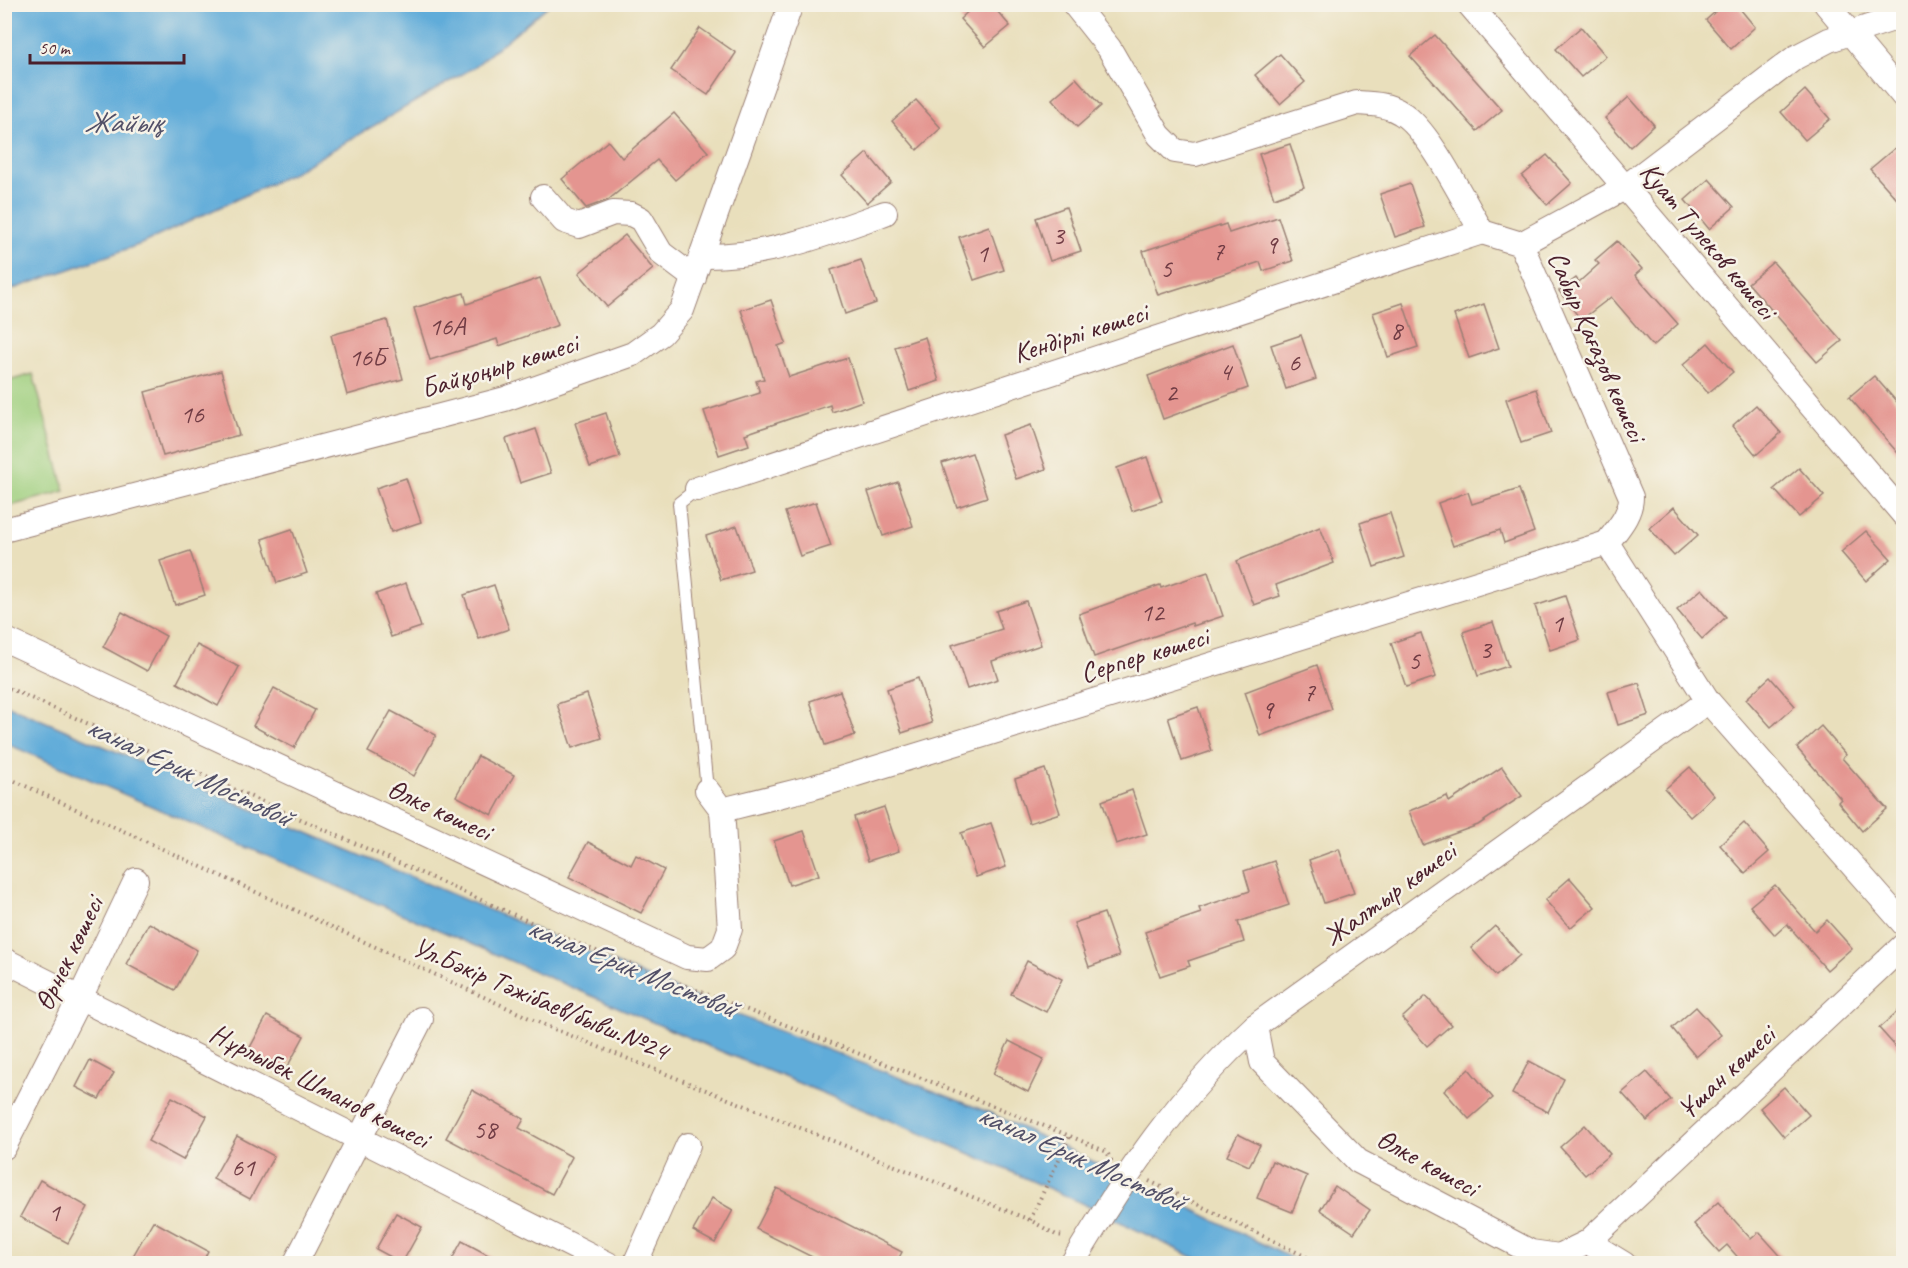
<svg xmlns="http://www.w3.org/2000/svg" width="1908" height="1268" font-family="Caveat,sans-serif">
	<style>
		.green { fill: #9fcf7e; stroke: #747754; stroke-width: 1.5 }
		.water { fill: #61acd9; stroke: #566682; stroke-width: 1.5 }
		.building { fill: #e49590 }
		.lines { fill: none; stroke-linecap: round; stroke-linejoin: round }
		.service-casing { stroke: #9a7f74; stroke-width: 14 }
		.minor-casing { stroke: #9a7f74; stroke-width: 26 }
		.path { stroke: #9a7f74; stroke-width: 4; stroke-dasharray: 1.5 4.5; stroke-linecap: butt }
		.service { stroke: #fff; stroke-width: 12 }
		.minor { stroke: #fff; stroke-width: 24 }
		.labels { text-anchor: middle; stroke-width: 5; stroke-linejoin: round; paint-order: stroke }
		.number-label { font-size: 26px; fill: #703c44 }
		.street-label { font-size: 28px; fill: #4a1f2b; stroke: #f7f3e8 }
		.water-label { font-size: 30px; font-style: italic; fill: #525068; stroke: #f7f3e8 }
	</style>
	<rect width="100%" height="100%" fill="#f7f3e8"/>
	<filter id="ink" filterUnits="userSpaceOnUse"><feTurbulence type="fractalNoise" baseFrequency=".0167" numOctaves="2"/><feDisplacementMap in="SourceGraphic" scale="12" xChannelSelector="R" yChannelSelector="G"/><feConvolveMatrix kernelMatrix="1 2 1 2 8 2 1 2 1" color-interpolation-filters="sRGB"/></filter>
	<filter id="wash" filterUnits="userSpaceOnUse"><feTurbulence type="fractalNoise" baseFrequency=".008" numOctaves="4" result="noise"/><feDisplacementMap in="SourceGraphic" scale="24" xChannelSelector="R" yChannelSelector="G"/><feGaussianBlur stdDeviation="1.35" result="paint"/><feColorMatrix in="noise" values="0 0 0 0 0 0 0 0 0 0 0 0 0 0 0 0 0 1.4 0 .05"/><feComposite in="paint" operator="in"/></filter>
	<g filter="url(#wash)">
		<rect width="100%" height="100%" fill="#e9dfbc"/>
		<polygon class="green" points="33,374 65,491 7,507 5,382"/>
		<g class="water">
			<polygon points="4,5 5,4 549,5 473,68 291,174 141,244 5,292"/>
			<polygon points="4,704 725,1010 988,1112 1162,1194 1301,1263 1205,1263 1075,1200 957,1148 708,1046 5,743"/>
		</g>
		<g id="blocks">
			<g class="building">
				<polygon points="976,4 991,4 1010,26 985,47 960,19"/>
				<polygon points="1724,4 1736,4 1755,27 1731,49 1706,20"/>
				<polygon points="1581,27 1606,56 1581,77 1556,49"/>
				<polygon points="700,28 736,53 708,95 671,70"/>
				<polygon points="1435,35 1502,110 1477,131 1410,56"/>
				<polygon points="1280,54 1305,82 1280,104 1255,75"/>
				<polygon points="1076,78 1101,106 1077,127 1052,99"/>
				<polygon points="1805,90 1830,119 1805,140 1781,112"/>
				<polygon points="1629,97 1654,125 1630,147 1605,118"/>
				<polygon points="916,100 941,128 917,150 892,121"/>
				<polygon points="674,113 708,152 675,180 657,160 608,200 586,208 562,179 608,141 622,158"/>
				<polygon points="1290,144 1304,187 1274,198 1259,154"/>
				<polygon points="1895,148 1904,158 1904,207 1870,169"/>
				<polygon points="867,153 891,182 867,203 842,175"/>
				<polygon points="1547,155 1572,183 1547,205 1522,176"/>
				<polygon points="1709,179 1734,207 1709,229 1685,200"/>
				<polygon points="1410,184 1425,227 1395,237 1380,194"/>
				<polygon points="1066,207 1081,251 1050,261 1036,218"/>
				<polygon points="1278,217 1293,261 1263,271 1260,262 1158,295 1143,251 1226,224 1229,233"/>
				<polygon points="989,226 1004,270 974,280 959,237"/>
				<polygon points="625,235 653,269 607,307 579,273"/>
				<polygon points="1617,241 1642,269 1635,275 1678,324 1653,346 1611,297 1581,320 1559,291 1576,278 1579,282 1599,264 1595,260"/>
				<polygon points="861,260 876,303 845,314 831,270"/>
				<polygon points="1773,262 1842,341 1817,362 1748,283"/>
				<polygon points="540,278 558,325 499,346 497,339 430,360 414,308 464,293 467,304"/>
				<polygon points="771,300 786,343 778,346 789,377 848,358 862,401 832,412 830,405 745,434 749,445 719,455 704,411 760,393 756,381 764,379 741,310"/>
				<polygon points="1403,303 1418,347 1388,357 1373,313"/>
				<polygon points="1484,304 1499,348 1469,358 1454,315"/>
				<polygon points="387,320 403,379 347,395 331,335"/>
				<polygon points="1301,335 1316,379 1286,389 1271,345"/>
				<polygon points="925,337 939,381 909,391 895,347"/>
				<polygon points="1708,343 1733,372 1708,393 1683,365"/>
				<polygon points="1233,344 1248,388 1163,419 1148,376"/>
				<polygon points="221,371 239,435 163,456 145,392"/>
				<polygon points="1874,376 1904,410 1904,460 1849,397"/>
				<polygon points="1536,389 1551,433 1521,443 1506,399"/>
				<polygon points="1756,405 1781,433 1756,455 1732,426"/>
				<polygon points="606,413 620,457 590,467 575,423"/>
				<polygon points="1031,425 1046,469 1016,479 1001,435"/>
				<polygon points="536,429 551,473 520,483 506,439"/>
				<polygon points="972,453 987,497 957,507 942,463"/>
				<polygon points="1147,457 1162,501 1132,511 1117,468"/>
				<polygon points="1799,468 1824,496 1799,517 1774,489"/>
				<polygon points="406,478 421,522 391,532 376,488"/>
				<polygon points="898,482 913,526 883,536 868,492"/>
				<polygon points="1519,489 1534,532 1504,543 1500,530 1453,546 1438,503 1468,492 1472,504"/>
				<polygon points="816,502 831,546 800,556 785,512"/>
				<polygon points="1674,507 1698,535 1674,556 1649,528"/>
				<polygon points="1390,513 1404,557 1374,567 1360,523"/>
				<polygon points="737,526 752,570 721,580 706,536"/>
				<polygon points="1320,527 1334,563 1276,585 1280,596 1254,605 1237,561"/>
				<polygon points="292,529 307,573 277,583 262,539"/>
				<polygon points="1866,531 1891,559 1866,581 1841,552"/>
				<polygon points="190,551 205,595 175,605 160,561"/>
				<polygon points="1208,572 1223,616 1193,626 1192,623 1094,657 1079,614 1160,585 1161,588"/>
				<polygon points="406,583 421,627 391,637 376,594"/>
				<polygon points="494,585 509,629 479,639 464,595"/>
				<polygon points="1702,589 1726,617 1702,639 1677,610"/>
				<polygon points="1565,596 1580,640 1550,650 1535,606"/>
				<polygon points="1026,601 1041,645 992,661 998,679 967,689 952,645 1002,629 996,611"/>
				<polygon points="122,612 166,636 147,671 103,647"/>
				<polygon points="1493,622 1508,666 1478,676 1463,632"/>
				<polygon points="1421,633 1436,677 1406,687 1391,643"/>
				<polygon points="197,645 239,667 218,706 177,683"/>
				<polygon points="1317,665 1332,709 1260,736 1245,692"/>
				<polygon points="1770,677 1795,706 1771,727 1746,699"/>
				<polygon points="918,678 932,723 902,733 887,689"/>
				<polygon points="1639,683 1649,715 1618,725 1608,692"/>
				<polygon points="274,688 315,710 294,748 253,726"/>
				<polygon points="840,691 855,735 825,745 810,701"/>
				<polygon points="587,694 602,738 572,748 557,704"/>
				<polygon points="1198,707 1212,751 1182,761 1168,717"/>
				<polygon points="391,711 436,735 414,776 368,752"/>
				<polygon points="1821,726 1846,755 1842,758 1887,809 1862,831 1838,802 1841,799 1797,748"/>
				<polygon points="478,756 514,775 492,815 456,796"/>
				<polygon points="1502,767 1522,796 1478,825 1423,845 1409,811 1447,796 1449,802"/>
				<polygon points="1690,767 1714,796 1690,817 1665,789"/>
				<polygon points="1045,769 1060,813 1029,823 1015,779"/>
				<polygon points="1132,790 1147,834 1116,844 1102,801"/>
				<polygon points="884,807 899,851 868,861 854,817"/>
				<polygon points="991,823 1006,867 976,877 961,833"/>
				<polygon points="1744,823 1769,852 1745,873 1720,845"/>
				<polygon points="804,831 819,875 789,885 774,841"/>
				<polygon points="588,842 631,865 636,855 664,870 641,913 569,877"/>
				<polygon points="1339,849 1354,893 1324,903 1309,860"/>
				<polygon points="1274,861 1289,905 1238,922 1244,942 1188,961 1190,966 1160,976 1145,932 1201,913 1199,908 1250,891 1244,871"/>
				<polygon points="1570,878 1595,907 1570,928 1545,900"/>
				<polygon points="1775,885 1815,931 1827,920 1852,948 1827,970 1787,924 1775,935 1750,906"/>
				<polygon points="1104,913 1119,956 1089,967 1074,923"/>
				<polygon points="149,923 197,950 175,990 126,964"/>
				<polygon points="1495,926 1520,955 1496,976 1471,948"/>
				<polygon points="1027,961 1062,979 1046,1012 1011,994"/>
				<polygon points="1426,996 1451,1025 1427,1046 1402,1018"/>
				<polygon points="1904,1006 1904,1056 1879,1028"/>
				<polygon points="1696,1007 1721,1035 1696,1057 1672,1028"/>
				<polygon points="267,1016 304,1036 284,1073 247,1053"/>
				<polygon points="1009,1041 1044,1059 1028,1092 993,1074"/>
				<polygon points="90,1060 114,1073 99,1099 76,1087"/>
				<polygon points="1529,1061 1564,1079 1548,1112 1512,1094"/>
				<polygon points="1469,1069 1493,1098 1469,1119 1444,1091"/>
				<polygon points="1647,1072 1671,1100 1647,1121 1622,1093"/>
				<polygon points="1784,1087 1809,1115 1784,1137 1760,1108"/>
				<polygon points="472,1090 524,1119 519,1128 572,1157 552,1194 446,1138"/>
				<polygon points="172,1097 207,1116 183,1160 148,1141"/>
				<polygon points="1585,1125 1610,1154 1585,1175 1560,1147"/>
				<polygon points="1238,1134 1260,1145 1249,1166 1227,1156"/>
				<polygon points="237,1136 274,1156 250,1199 213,1179"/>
				<polygon points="1272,1161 1307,1176 1292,1212 1257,1198"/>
				<polygon points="40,1180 88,1207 68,1243 20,1217"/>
				<polygon points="1335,1186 1370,1210 1354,1233 1320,1210"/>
				<polygon points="777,1188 902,1252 896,1263 824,1263 756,1229"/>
				<polygon points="712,1198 733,1210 715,1243 693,1231"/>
				<polygon points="1718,1202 1751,1239 1759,1232 1787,1263 1743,1263 1727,1245 1719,1252 1694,1224"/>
				<polygon points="396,1213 422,1227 402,1263 376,1249"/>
				<polygon points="153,1221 208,1251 202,1263 129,1263"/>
				<polygon points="462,1241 503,1263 450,1263"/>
			</g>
		</g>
	</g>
	<g filter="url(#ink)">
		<use href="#blocks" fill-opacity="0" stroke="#9a7f74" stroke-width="1.5"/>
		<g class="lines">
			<defs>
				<polyline id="service" points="697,489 679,503 707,790"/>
				<g id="minor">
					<path d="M1074 4 1109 48 1159 135 1175 151 1195 154 1357 103C1373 104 1387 104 1401 113 1429 129 1464 202 1482 232L1521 244 1631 497C1631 515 1617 529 1607 543L1708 701 1904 924"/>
					<polyline points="1469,4 1904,515"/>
					<polyline points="1826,4 1904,97"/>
					<polyline points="543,197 564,221 579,226 613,213 631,214 641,219 661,253 694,278"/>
					<polyline points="1521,244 1624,188 1796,57 1829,40 1890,20 1904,12"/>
					<path d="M703 256C767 257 825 235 885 213"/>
					<polyline points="697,489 1482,232"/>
					<polyline points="4,530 505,399 633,354 661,334 682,310 791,4"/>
					<polyline points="4,639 687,957 708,959 723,948 730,929 722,810"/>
					<polyline points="707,790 722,810 814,787 1607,543"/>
					<polyline points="4,960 608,1264"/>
					<polyline points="1255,1026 1262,1062 1358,1161 1531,1252 1559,1256 1588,1242 1624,1264"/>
					<polyline points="4,1147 80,998 136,880"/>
					<polyline points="1588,1242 1904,945"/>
					<polyline points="295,1264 421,1019"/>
					<polyline points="635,1264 688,1145"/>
					<path d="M1072 1264C1126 1174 1178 1096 1255 1026L1708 701"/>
				</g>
			</defs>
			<use href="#service" class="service-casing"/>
			<use href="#minor" class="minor-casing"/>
			<g class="path">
				<polyline points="4,686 586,947 1070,1136 1107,1152 1111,1160 1109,1163"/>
				<polyline points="4,776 549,1027 1030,1220 1056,1235 1065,1236"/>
				<polyline points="1149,1181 1321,1264"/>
				<polyline points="1030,1220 1070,1136"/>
				<polyline points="1100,1260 1108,1264"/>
			</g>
			<use href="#service" class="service"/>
			<use href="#minor" class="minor"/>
		</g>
	</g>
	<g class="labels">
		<g class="number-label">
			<text x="1058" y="244">3</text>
			<text x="1271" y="253">9</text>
			<text x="1218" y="260">7</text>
			<text x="982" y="262">1</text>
			<text x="1166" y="277">5</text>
			<text x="447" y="335">16А</text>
			<text x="1396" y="339">8</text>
			<text x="367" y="366">16Б</text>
			<text x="1294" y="371">6</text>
			<text x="1225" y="380">4</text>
			<text x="1171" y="401">2</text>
			<text x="192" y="423">16</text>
			<text x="1152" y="621">12</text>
			<text x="1557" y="632">1</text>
			<text x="1485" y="658">3</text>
			<text x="1414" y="669">5</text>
			<text x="1309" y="701">7</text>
			<text x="1267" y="718">9</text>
			<text x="485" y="1138">58</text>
			<text x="243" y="1176">61</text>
			<text x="54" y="1221">1</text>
		</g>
		<g class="street-label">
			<text transform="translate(1709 240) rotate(50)" y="10">Қуат Түлеков көшесі</text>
			<text transform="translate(1080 332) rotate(-18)" y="10">Кендірлі көшесі</text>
			<text transform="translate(1598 346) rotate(66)" y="10">Сабыр Қағазов көшесі</text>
			<text transform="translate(499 365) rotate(-17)" y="10">Байқоңыр көшесi</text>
			<text transform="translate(1144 654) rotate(-17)" y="10">Серпер көшесі</text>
			<text transform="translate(440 809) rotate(25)" y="10">Өлке көшесі</text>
			<text transform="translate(1389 893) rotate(-36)" y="10">Жалтыр көшесі</text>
			<text transform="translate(68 953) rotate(-64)" y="10">Өрнек көшесі</text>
			<text transform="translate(541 998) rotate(23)" y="10">Ул.Бәкір Тәжібаев/бывш.№24</text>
			<text transform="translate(1725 1072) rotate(-43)" y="10">Ұшан көшесі</text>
			<text transform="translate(320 1085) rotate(27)" y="10">Нұрлыбек Шманов көшесі</text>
			<text transform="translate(1428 1162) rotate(29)" y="10">Өлке көшесі</text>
		</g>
		<g class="water-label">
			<text x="123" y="132">Жайық</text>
			<text transform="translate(189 771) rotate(25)" y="10">канал Ерик Мостовой</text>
			<text transform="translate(632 967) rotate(22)" y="10">канал Ерик Мостовой</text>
			<text transform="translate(1081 1157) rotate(24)" y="10">канал Ерик Мостовой</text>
		</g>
	</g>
	<rect width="1908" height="1268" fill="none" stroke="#f7f3e8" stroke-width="24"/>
	<path d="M30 54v9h154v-9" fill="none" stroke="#4a1f2b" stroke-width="3"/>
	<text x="39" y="54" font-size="18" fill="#4a1f2b" stroke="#f7f3e8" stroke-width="4.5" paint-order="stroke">50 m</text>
</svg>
